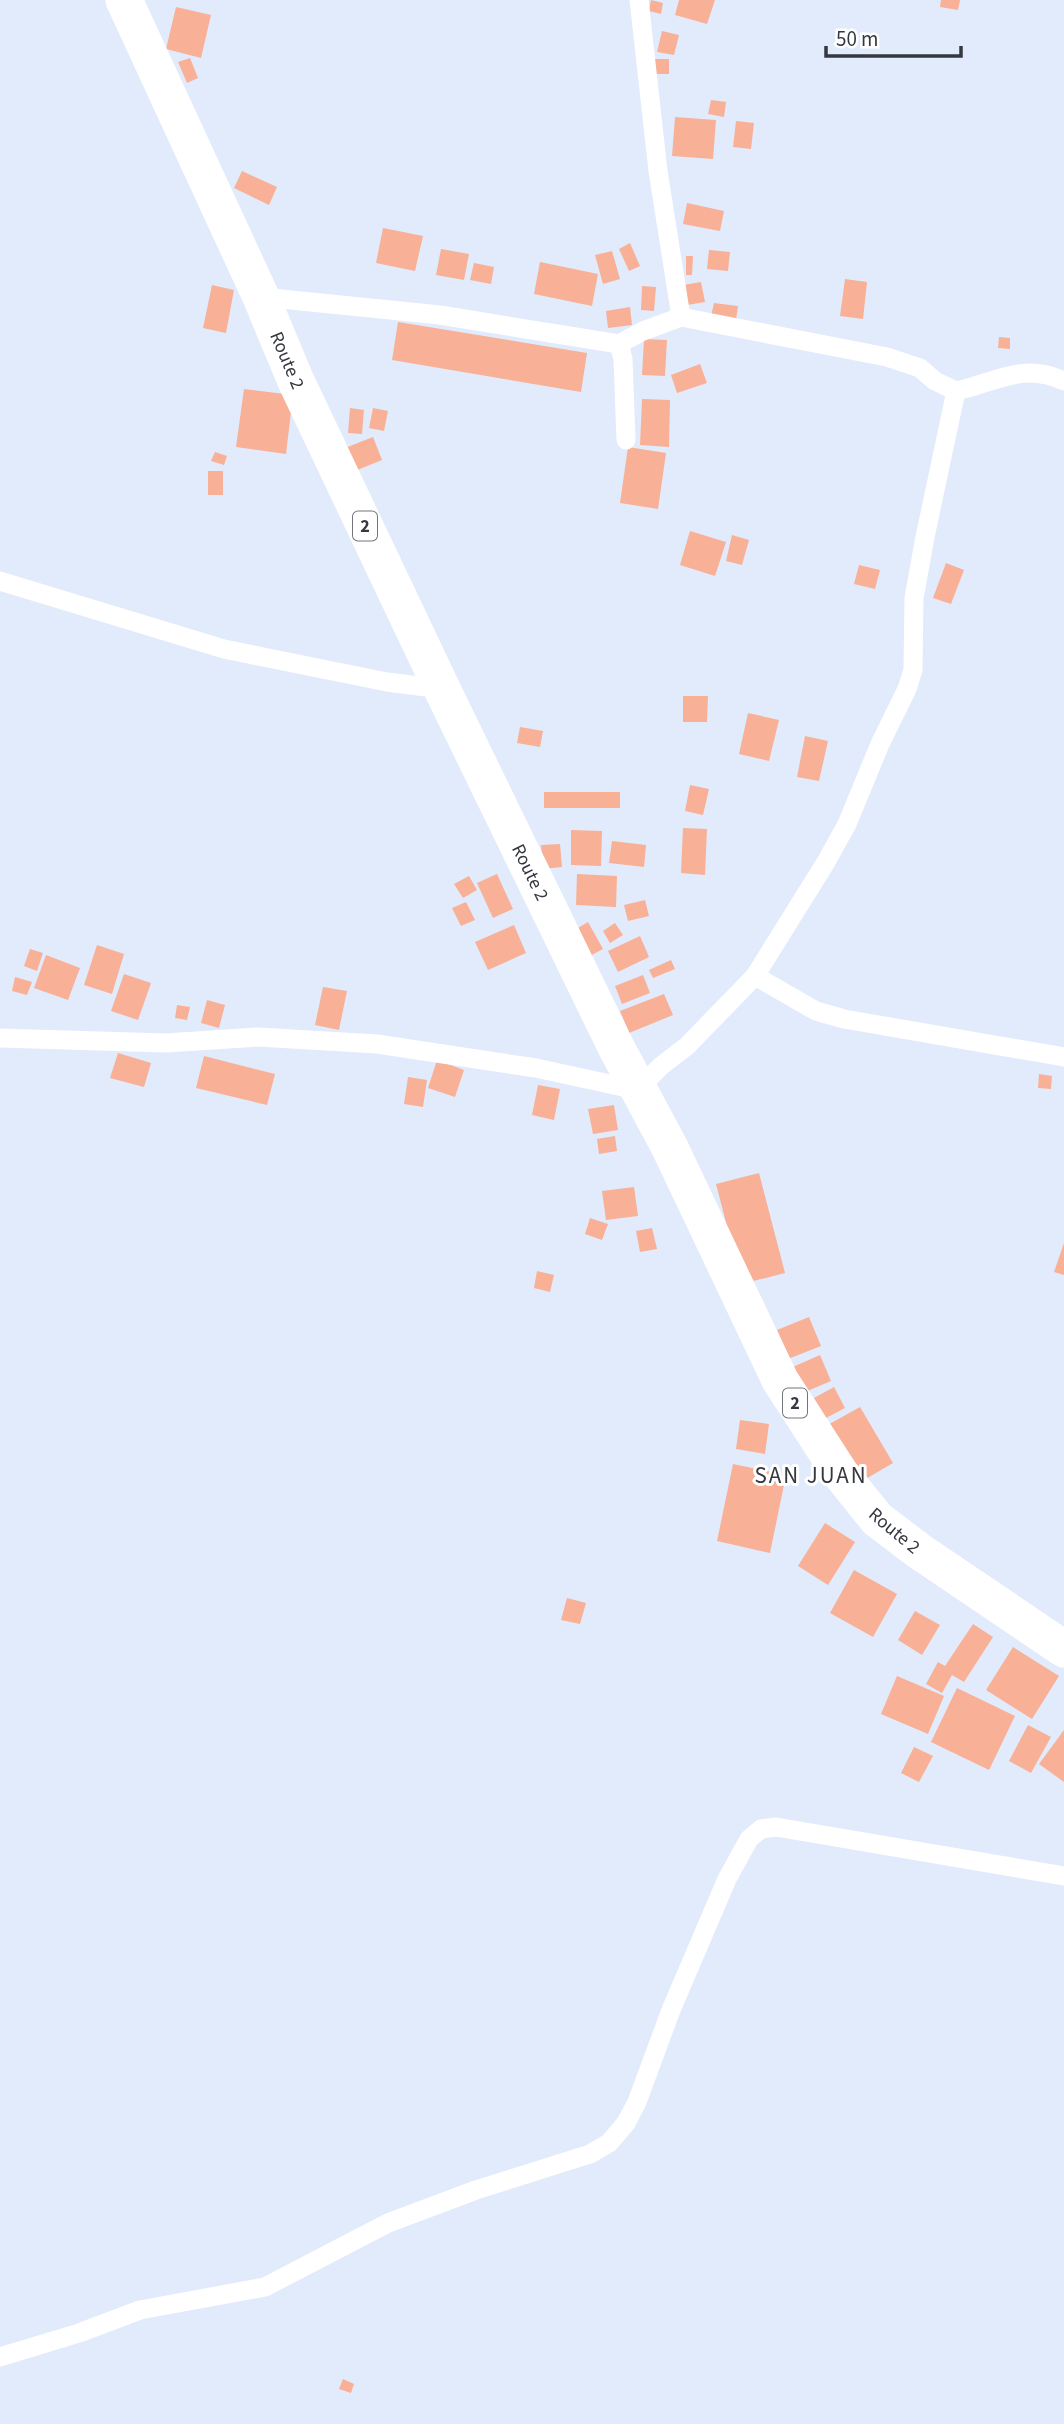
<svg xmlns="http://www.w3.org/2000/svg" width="1064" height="2424" font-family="'Source Sans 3',sans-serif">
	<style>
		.building { fill: #f8b096 }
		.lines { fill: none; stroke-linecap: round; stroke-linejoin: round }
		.street { stroke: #fff; stroke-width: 19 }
		.highway { stroke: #fff; stroke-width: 37 }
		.labels { text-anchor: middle; stroke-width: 6; stroke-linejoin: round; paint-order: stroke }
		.shield { fill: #fff; stroke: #727479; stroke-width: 2 }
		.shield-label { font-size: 18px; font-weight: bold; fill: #35383f }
		.street-label { font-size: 19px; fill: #35383f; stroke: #fff }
		.quarter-label { font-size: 23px; letter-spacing: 2px; fill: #35383f; stroke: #fff }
	</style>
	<rect width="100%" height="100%" fill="#e2ebfc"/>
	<g class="building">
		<polygon points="651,0 663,3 661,14 649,11"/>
		<polygon points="679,0 715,0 707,24 675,15"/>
		<polygon points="941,0 960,0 958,10 940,7"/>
		<polygon points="176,7 211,15 201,58 166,49"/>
		<polygon points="662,31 679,35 674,55 657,52"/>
		<polygon points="190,58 198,78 187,83 178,62"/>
		<rect x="650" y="59" width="19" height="15"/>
		<polygon points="711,100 726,102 724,117 708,114"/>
		<polygon points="675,117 716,120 713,159 672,156"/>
		<polygon points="736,121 754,123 751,149 733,147"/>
		<polygon points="242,171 277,187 269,205 234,188"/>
		<polygon points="687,203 724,211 720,231 683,224"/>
		<polygon points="383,228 423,236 415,271 376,263"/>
		<polygon points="630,243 640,266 629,271 619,249"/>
		<polygon points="441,249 469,254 464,280 436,275"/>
		<polygon points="709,250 730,252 728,271 707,269"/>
		<polygon points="612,251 620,279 603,284 595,255"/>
		<polygon points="686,256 693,256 692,275 686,275"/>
		<polygon points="540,262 598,274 592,306 534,294"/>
		<polygon points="474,263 494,267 491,284 470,280"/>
		<polygon points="845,279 867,282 863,319 840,316"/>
		<polygon points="701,282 705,302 687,305 683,285"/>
		<polygon points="212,285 234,290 226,333 203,328"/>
		<polygon points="642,286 656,287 654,311 641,310"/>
		<polygon points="714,303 738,306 736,320 711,316"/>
		<polygon points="630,307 632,325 608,328 606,311"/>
		<polygon points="398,322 587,353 581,392 392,360"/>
		<polygon points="999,337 1010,338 1010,349 998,348"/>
		<polygon points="644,339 667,340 665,376 642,375"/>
		<polygon points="700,364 707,383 677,393 671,375"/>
		<polygon points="244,389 293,395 286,454 236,447"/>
		<polygon points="642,399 670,400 669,447 640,445"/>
		<polygon points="350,408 364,410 362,434 348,433"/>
		<polygon points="373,408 388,411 384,431 369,428"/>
		<polygon points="373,437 382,460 355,471 345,448"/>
		<polygon points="628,447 666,453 658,509 620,503"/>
		<polygon points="215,452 227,456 224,465 211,461"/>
		<rect x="208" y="471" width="15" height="24"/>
		<polygon points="690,531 726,542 715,576 680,565"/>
		<polygon points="732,535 749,540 742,565 726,561"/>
		<polygon points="946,563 964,570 951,604 933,598"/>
		<polygon points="859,565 880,570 875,589 854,584"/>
		<polygon points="683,696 708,696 707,722 683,722"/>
		<polygon points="748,713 779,720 769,761 739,754"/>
		<polygon points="520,727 543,731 540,747 517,743"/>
		<polygon points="805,736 828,741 819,781 797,777"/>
		<polygon points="690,785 709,789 703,815 685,811"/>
		<rect x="544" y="792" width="76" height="16"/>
		<polygon points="683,828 707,829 705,875 681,873"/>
		<polygon points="571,830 602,831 601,866 571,865"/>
		<polygon points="612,841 646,845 644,867 609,863"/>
		<polygon points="560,844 562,867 543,869 541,845"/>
		<polygon points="497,874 513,909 493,918 477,883"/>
		<polygon points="577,874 617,876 616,907 576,905"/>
		<polygon points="469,876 477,890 463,898 454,884"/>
		<polygon points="645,900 649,916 628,921 624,905"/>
		<polygon points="466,902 475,920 461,926 452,908"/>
		<polygon points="588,922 603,949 586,958 571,932"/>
		<polygon points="615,923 623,935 610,943 603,931"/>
		<polygon points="514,925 526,953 488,970 475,942"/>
		<polygon points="640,936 649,957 618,972 608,951"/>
		<polygon points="97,945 124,954 112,994 84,985"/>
		<polygon points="30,949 43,953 37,971 24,966"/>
		<polygon points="46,955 80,968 68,1000 34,988"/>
		<polygon points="671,960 675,969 653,978 649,970"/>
		<polygon points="124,974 151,983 138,1020 111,1011"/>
		<polygon points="643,975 650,993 622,1004 615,986"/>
		<polygon points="15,977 32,982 27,995 12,991"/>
		<polygon points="323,987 347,991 339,1030 315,1025"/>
		<polygon points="664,994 673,1015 629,1033 620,1011"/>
		<polygon points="207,1000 225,1005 219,1028 201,1023"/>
		<polygon points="177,1005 190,1007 187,1020 175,1018"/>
		<polygon points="118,1053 151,1063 144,1087 110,1078"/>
		<polygon points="204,1056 275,1074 267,1105 196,1088"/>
		<polygon points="437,1060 464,1070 455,1097 428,1088"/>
		<polygon points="1039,1074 1052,1076 1051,1089 1038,1088"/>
		<polygon points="408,1077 427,1080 423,1107 404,1104"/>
		<polygon points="538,1085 560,1089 554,1120 532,1115"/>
		<polygon points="614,1105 618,1130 593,1134 588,1109"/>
		<polygon points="615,1136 617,1151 599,1154 597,1139"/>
		<polygon points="759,1173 785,1273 742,1284 716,1184"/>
		<polygon points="634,1187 638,1216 606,1220 602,1191"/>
		<polygon points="590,1218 608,1224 602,1240 585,1234"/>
		<polygon points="652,1228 657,1249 640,1252 636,1231"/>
		<polygon points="1064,1243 1064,1275 1054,1272"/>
		<polygon points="537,1271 554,1275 550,1292 534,1288"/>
		<polygon points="809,1317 821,1346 788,1359 777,1330"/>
		<polygon points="820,1355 831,1381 798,1395 786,1370"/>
		<polygon points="834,1387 845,1408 826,1418 814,1398"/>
		<polygon points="860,1407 893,1463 857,1484 824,1427"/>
		<polygon points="740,1420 769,1424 765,1454 736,1449"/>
		<polygon points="733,1464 786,1475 770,1553 717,1541"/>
		<polygon points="825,1523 855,1542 828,1585 798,1566"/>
		<polygon points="854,1570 897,1594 873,1637 830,1613"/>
		<polygon points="567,1598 586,1603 580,1624 561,1620"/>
		<polygon points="915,1611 940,1625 922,1655 898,1640"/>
		<polygon points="973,1624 993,1637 964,1682 952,1675 942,1693 926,1684 938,1662 945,1666"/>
		<polygon points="1013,1647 1059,1676 1032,1719 986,1690"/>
		<polygon points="897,1676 944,1696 928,1734 881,1714"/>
		<polygon points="957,1688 1015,1716 989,1770 931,1742"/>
		<polygon points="1028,1725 1051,1737 1031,1773 1009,1761"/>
		<polygon points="1064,1730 1064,1782 1039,1764"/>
		<polygon points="914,1747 933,1756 919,1782 901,1773"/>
		<polygon points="343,2379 354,2384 351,2393 339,2389"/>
	</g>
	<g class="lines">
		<g class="street">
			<polyline points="639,0 658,171 681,317"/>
			<path d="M261 297 440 315 619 344 643 331 681 317 887 357 920 368 935 381 956 391C996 382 1023 362 1064 381"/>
			<polyline points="619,344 623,359 626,440"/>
			<polyline points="0,581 224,649 387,682 442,689"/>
			<polyline points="755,976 826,862 847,824 880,744 907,689 913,670 914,598 925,537 956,391"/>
			<polyline points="0,1038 166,1043 258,1037 377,1044 536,1068 637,1090 661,1066 687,1046 755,976 816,1011 844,1019 1064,1057"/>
			<polyline points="0,2357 79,2333 140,2310 265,2287 388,2223 476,2190 590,2154 609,2143 626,2123 637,2102 671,2010 727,1879 749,1839 761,1829 776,1827 1064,1876"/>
		</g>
		<polyline class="highway" points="124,0 261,297 295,379 442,689 616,1047 670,1148 780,1380 840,1473 877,1519 919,1551 1064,1649"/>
	</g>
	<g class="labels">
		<g class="shield">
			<rect x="353" y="511.5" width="24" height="29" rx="5"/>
			<rect x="783" y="1388.5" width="24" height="29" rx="5"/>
		</g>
		<g class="shield-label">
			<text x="365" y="532">2</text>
			<text x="795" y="1409">2</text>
		</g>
		<g class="street-label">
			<text transform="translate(288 360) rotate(67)" y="7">Route 2</text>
			<text transform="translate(531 872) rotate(64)" y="7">Route 2</text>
			<text transform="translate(895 1530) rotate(40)" y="7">Route 2</text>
		</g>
		<g class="quarter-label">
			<text x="811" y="1483">SAN JUAN</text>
		</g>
	</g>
	<path d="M826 46v10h135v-10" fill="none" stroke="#35383f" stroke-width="3.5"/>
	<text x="836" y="46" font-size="21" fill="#35383f" stroke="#ffffff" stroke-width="5" paint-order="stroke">50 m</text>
</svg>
